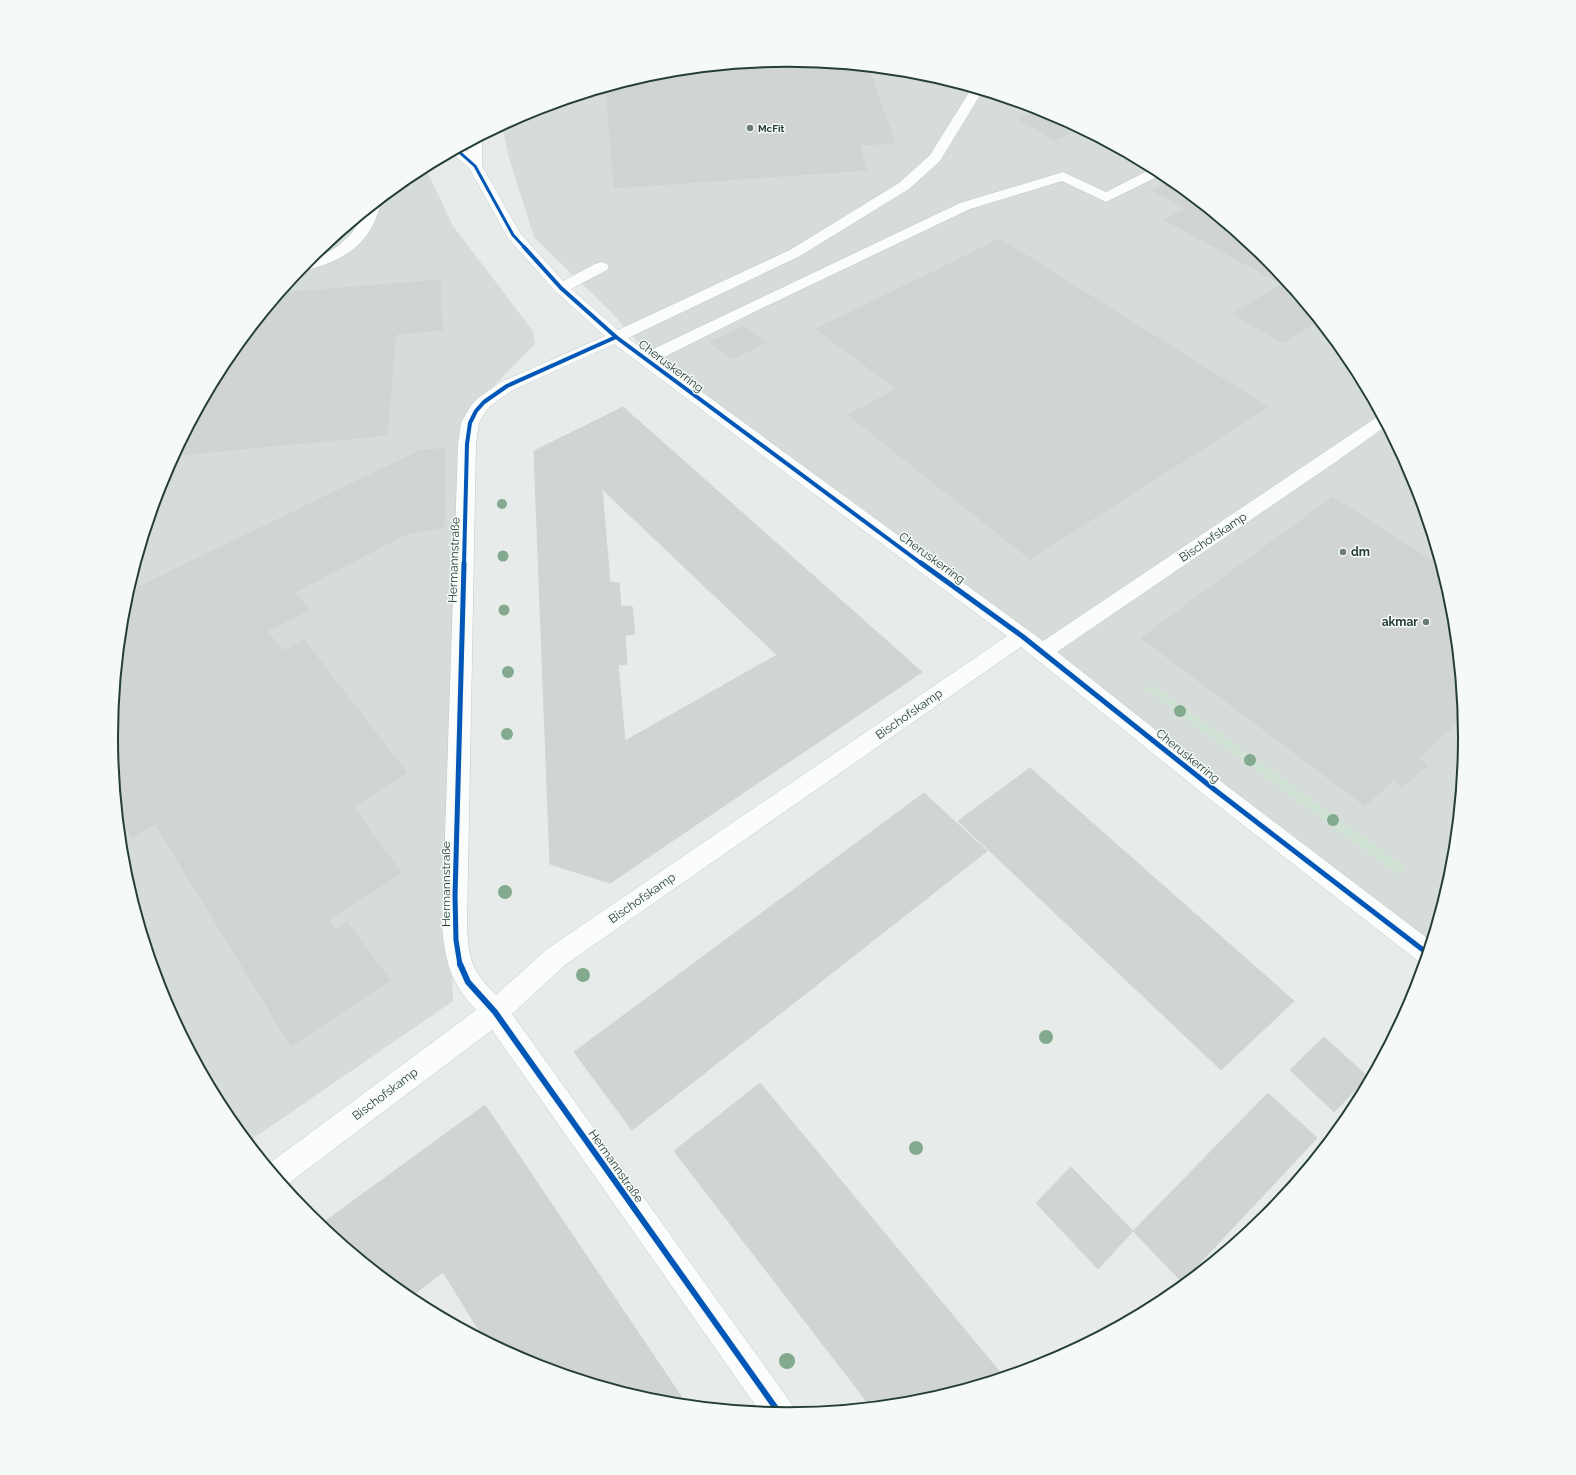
<svg xmlns="http://www.w3.org/2000/svg" width="1576" height="1475" font-family="Raleway,sans-serif">
	<style>
		.built { fill: #d5dcd9 }
		.green { fill: #d1e3d5 }
		.building { fill: #d0d4d2; stroke: #d0d4d2; fill-rule: evenodd }
		.lines { fill: none; stroke-linecap: round; stroke-linejoin: round }
		.minor-casing { stroke: #c4c8c6; stroke-width: 1 }
		.minor { fill: #fbfcfc; fill-rule: evenodd }
		.cycleway-far3-casing { stroke: #f6faf7; stroke-width: 4.5 }
		.cycleway-far2-casing { stroke: #f6faf7; stroke-width: 6 }
		.cycleway-far1-casing { stroke: #f6faf7; stroke-width: 8 }
		.cycleway-casing { stroke: #f6faf7; stroke-width: 9 }
		.cycleway-far3 { stroke: #0057b8; stroke-width: 3 }
		.cycleway-far2 { stroke: #0057b8; stroke-width: 4 }
		.cycleway-far1 { stroke: #0057b8; stroke-width: 5 }
		.cycleway { stroke: #0057b8; stroke-width: 6 }
		.tree { fill: #83aa8e }
		.poi-dot { fill: #697b74; stroke: #f6faf7; stroke-width: 1.5 }
		.labels { text-anchor: middle; stroke-width: 3; stroke-linejoin: round; paint-order: stroke }
		.far-poi-label { font-size: 10px; font-weight: bold; fill: #253f35; stroke: #f6faf7; text-anchor: start }
		.street-label { font-size: 12px; fill: #253f35; stroke: #f6faf7 }
		.poi-label { font-size: 12px; font-weight: bold; fill: #253f35; stroke: #f6faf7; text-anchor: start }
		.rim { fill: none; stroke: #253f35; stroke-width: 2 }
	</style>
	<rect width="100%" height="100%" fill="#e7ebe9"/>
	<g class="built">
		<polygon points="788,60 920,73 1047,112 1165,174 1267,259 1351,361 1414,478 1453,606 1465,738 1452,870 1427,954 1036,641 656,362 612,313 534,237 510,161 502,126 529,111 656,73"/>
		<polygon points="425,167 453,226 533,331 535,344 479,401 471,412 452,971 453,1001 248,1142 225,1114 162,997 123,869 111,737 124,605 162,478 225,361 309,258 412,174"/>
	</g>
	<g class="green">
		<polygon points="1153,685 1405,867 1399,875 1145,689"/>
		<polygon points="1357,1103 1351,1114 1274,1208 1270,1204"/>
	</g>
	<g class="building">
		<polygon points="832,64 835,65 836,69 868,68 895,143 859,145 867,170 614,188 606,88 647,76"/>
		<polygon points="1041,110 1047,112 1080,129 1055,140 1018,119"/>
		<polygon points="1172,181 1267,259 1318,321 1283,343 1233,314 1282,284 1165,220 1186,208 1153,191"/>
		<polygon points="1000,239 1268,407 1030,559 848,415 897,389 816,329"/>
		<polygon points="440,280 442,330 396,334 387,435 179,455 173,480 161,482 225,361 281,293"/>
		<polygon points="744,326 766,342 733,359 710,342"/>
		<path d="M623 407 922 672 610 883 550 864 534 451ZM602 489 777 655 625 741 618 665 627 664 625 635 635 634 632 606 621 607 619 583 610 582Z"/>
		<polygon points="445,449 444,527 408,533 295,592 309,610 267,631 283,651 304,640 407,773 354,807 401,873 329,920 335,930 347,922 390,980 291,1046 155,824 132,838 118,815 111,737 124,605 128,592 421,450"/>
		<polygon points="1332,497 1440,566 1446,583 1323,504"/>
		<polygon points="1323,504 1446,583 1453,606 1463,717 1365,806 1141,638"/>
		<polygon points="1419,758 1428,765 1402,787 1393,780"/>
		<polygon points="1030,768 1294,1001 1221,1070 958,821"/>
		<polygon points="924,793 987,851 632,1130 574,1052"/>
		<polygon points="1324,1037 1368,1077 1334,1112 1290,1070"/>
		<polygon points="760,1083 1004,1377 920,1402 871,1407 674,1151"/>
		<polygon points="1268,1093 1317,1138 1182,1282 1133,1231"/>
		<polygon points="485,1105 687,1405 656,1402 529,1363 485,1340 443,1272 409,1298 320,1225"/>
		<polygon points="1071,1167 1133,1231 1098,1269 1036,1203"/>
	</g>
	<g class="lines">
		<defs>
			<g id="minor">
				<path d="M971 89 982 92 940 161 909 189 800 256 628 338 647 352 960 203 1063 172 1106 192 1153 168 1163 174 1106 202 1062 181 970 209 750 314 658 360 1043 641 1380 415 1386 426 1337 461 1057 652 1223 783 1431 941 1424 963 1418 961 1207 797 1021 647 565 965 512 1014 791 1403 796 1414 788 1415 760 1412 492 1030 285 1186 267 1165 476 1010C451 983 445 962 442 926L458 444 461 423 470 407 478 398 501 382 605 336 555 291 508 238 469 168 452 153 462 147 468 152V144L480 137 482 140V166L520 233 563 281 595 264 601 262 607 264 609 267 607 270 571 289 618 330 790 250 899 183 930 155ZM614 344 791 477 1007 636 547 949 496 995C471 969 469 961 467 926L476 444 479 423 484 414 490 406 513 390Z"/>
				<path d="M377 203 380 206C370 246 341 262 303 271L300 270 307 260 324 255 338 246 352 233 363 214Z"/>
			</g>
		</defs>
		<use href="#minor" class="minor-casing"/>
		<use href="#minor" class="minor"/>
		<defs>
			<polyline id="cycleway-far3" points="457,150 475,166 513,235 525,248"/>
			<g id="cycleway-far2">
				<polyline points="524,247 561,288 616,337 922,564"/>
				<polyline points="464,564 467,444 470,423 476,411 484,402 507,386 616,337"/>
			</g>
			<g id="cycleway-far1">
				<polyline points="921,563 1022,636 1215,790 1427,953"/>
				<polyline points="460,965 456,940 455,896 464,563"/>
			</g>
			<polyline id="cycleway" points="460,964 468,982 495,1012 780,1414"/>
		</defs>
		<use href="#cycleway-far3" class="cycleway-far3-casing"/>
		<use href="#cycleway-far2" class="cycleway-far2-casing"/>
		<use href="#cycleway-far1" class="cycleway-far1-casing"/>
		<use href="#cycleway" class="cycleway-casing"/>
		<use href="#cycleway-far3" class="cycleway-far3"/>
		<use href="#cycleway-far2" class="cycleway-far2"/>
		<use href="#cycleway-far1" class="cycleway-far1"/>
		<use href="#cycleway" class="cycleway"/>
	</g>
	<g class="tree">
		<circle cx="502" cy="504" r="5"/>
		<circle cx="503" cy="556" r="5.5"/>
		<circle cx="504" cy="610" r="5.5"/>
		<circle cx="508" cy="672" r="6"/>
		<circle cx="1180" cy="711" r="6"/>
		<circle cx="507" cy="734" r="6"/>
		<circle cx="1250" cy="760" r="6"/>
		<circle cx="1333" cy="820" r="6"/>
		<circle cx="505" cy="892" r="7"/>
		<circle cx="583" cy="975" r="7"/>
		<circle cx="1046" cy="1037" r="7"/>
		<circle cx="916" cy="1148" r="7"/>
		<circle cx="787" cy="1361" r="8"/>
	</g>
	<g class="poi-dot">
		<circle cx="750" cy="128" r="4"/>
		<circle cx="1343" cy="552" r="4"/>
		<circle cx="1426" cy="622" r="4"/>
	</g>
	<g class="labels">
		<g class="far-poi-label">
			<text x="758" y="132">McFit</text>
		</g>
		<g class="street-label">
			<text transform="translate(671 366) rotate(37)" y="4">Cheruskerring</text>
			<text transform="translate(1213 537) rotate(-34)" y="4">Bischofskamp</text>
			<text transform="translate(932 558) rotate(36)" y="4">Cheruskerring</text>
			<text transform="translate(454 560) rotate(-88)" y="4">Hermannstraße</text>
			<text transform="translate(909 714) rotate(-35)" y="4">Bischofskamp</text>
			<text transform="translate(1188 756) rotate(39)" y="4">Cheruskerring</text>
			<text transform="translate(446 884) rotate(-90)" y="4">Hermannstraße</text>
			<text transform="translate(642 898) rotate(-35)" y="4">Bischofskamp</text>
			<text transform="translate(385 1094) rotate(-37)" y="4">Bischofskamp</text>
			<text transform="translate(616 1166) rotate(55)" y="4">Hermannstraße</text>
		</g>
		<g class="poi-label">
			<text x="1351" y="556">dm</text>
			<text x="1418" y="626" text-anchor="end">akmar</text>
		</g>
	</g>
	<path d="M0 0H1576V1475H0ZM118 737a670 670 0 1 1 1340 0a670 670 0 1 1-1340 0Z" fill="#f6faf7" fill-rule="evenodd"/>
	<path class="rim" d="M118 737a670 670 0 1 1 1340 0a670 670 0 1 1-1340 0Z"/>
</svg>
